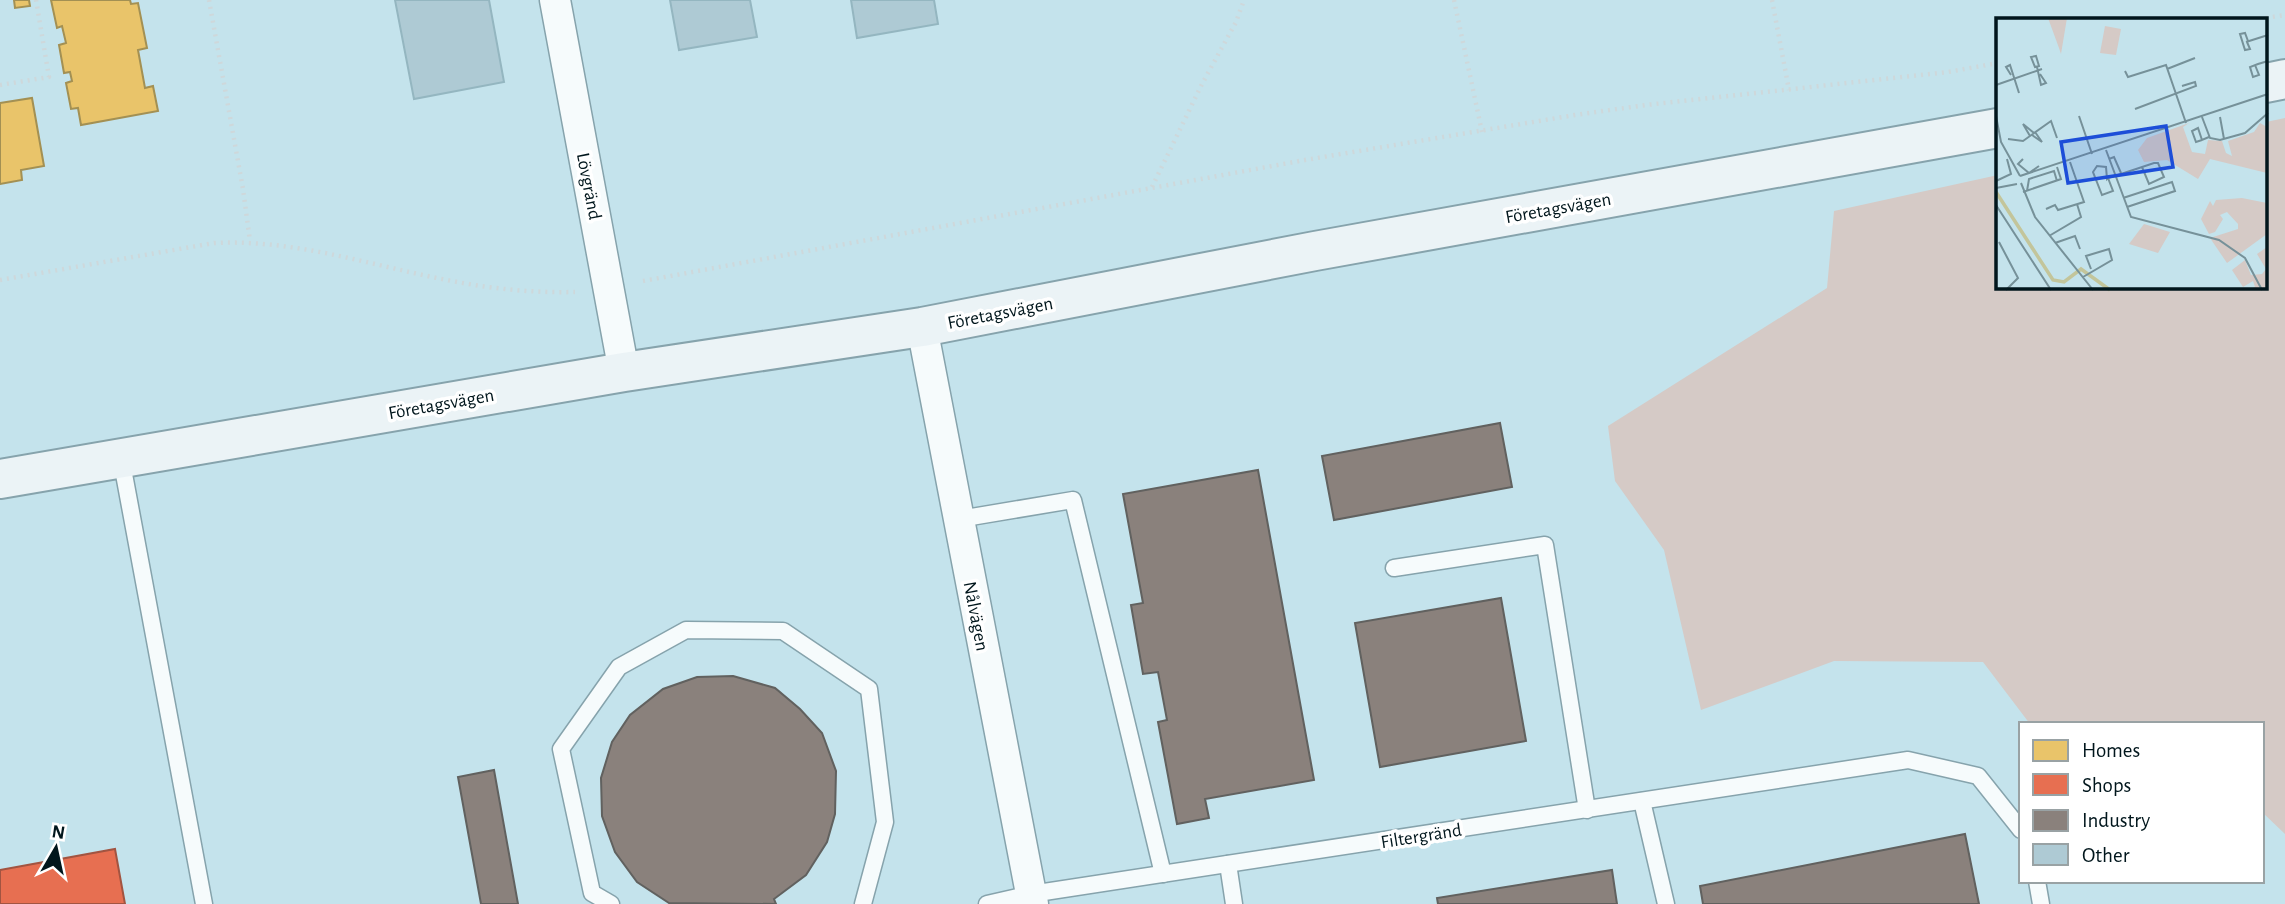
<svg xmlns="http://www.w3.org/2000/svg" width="2285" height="904" font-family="'Alegreya Sans',sans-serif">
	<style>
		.green { fill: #d5cac6 }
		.homes { fill: #e9c46a; stroke: #a39053; stroke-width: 2 }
		.shops { fill: #e76f51; stroke: #a25441; stroke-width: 2 }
		.industry { fill: #8a817c; stroke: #61615f; stroke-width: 2 }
		.building { fill: #aecad4; stroke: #94b6c0; stroke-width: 2 }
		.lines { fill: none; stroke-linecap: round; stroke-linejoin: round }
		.lane-casing { stroke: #86a3ac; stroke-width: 19 }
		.street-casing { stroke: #86a3ac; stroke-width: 33 }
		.secondary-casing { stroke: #86a3ac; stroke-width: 42 }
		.path { stroke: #ced8db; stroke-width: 4.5; stroke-dasharray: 2 5; stroke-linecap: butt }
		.lane { stroke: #f6fbfc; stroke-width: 16 }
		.street { stroke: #f6fbfc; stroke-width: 30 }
		.secondary { stroke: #ebf3f6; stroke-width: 38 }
		.labels { text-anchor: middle; stroke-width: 7; stroke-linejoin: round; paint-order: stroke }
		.street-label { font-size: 19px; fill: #01161c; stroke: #fff }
		.inset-river { fill: none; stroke: #c3c59b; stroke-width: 3.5 }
		.inset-road { fill: none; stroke: #769199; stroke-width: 2 }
		.view { fill: #1d4ed8; fill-opacity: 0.15; stroke: #1d4ed8; stroke-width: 3.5 }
		.inset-edge { fill: none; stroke: #01161c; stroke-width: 3.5 }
	</style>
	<rect width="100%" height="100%" fill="#c4e3ec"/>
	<polygon class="green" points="2285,118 2285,834 2262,812 2262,724 2030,724 1983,662 1834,661 1701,710 1664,550 1615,481 1608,426 1827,288 1834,211 1998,175 1998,287 2266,287 2266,122"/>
	<g class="homes">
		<polygon points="14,0 29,0 30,6 15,8"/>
		<polygon points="51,0 130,0 131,4 138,3 147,48 138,50 145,88 153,86 158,111 81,125 78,108 71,109 66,83 72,81 70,72 64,73 59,45 66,43 62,26 57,28"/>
		<polygon points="32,98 44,166 21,170 22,180 0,184 0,103"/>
	</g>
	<polygon class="shops" points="115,849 125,904 0,904 0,870"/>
	<g class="industry">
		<polygon points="1500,423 1512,487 1334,520 1322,456"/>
		<polygon points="1258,470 1314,780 1205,799 1209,818 1177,824 1158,722 1167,720 1158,672 1143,674 1131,605 1143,603 1123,494"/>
		<polygon points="1501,598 1526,741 1380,767 1355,623"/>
		<polygon points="733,676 775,688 800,709 822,733 836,771 835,814 827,842 806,875 774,899 776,904 669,903 637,882 615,852 602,816 601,778 612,742 630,715 663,689 697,677"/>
		<polygon points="494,770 518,904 481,904 458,777"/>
		<polygon points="1965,834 1979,904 1703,904 1700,886"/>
		<polygon points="1612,870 1617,904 1438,904 1437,898"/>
	</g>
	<g class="building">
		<polygon points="395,0 489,0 504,82 414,99"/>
		<polygon points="670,0 750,0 757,37 679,50"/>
		<polygon points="851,0 934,0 938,24 857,38"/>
	</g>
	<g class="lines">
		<defs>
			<g id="lane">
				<polyline points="121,458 204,904"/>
				<polyline points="959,519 1073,500 1163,874"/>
				<polyline points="1394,568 1545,545 1587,810"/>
				<polyline points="1642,801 1666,904"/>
				<polyline points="1228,864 1234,904"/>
				<polyline points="2037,881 2041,904"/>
				<polyline points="611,904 592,893 561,749 619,667 686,630 783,631 869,689 885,822 863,904"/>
				<polyline points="987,904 1031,894 1908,760 1978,776 2021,830"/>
			</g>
			<g id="street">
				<polyline points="555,0 624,372"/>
				<polyline points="922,327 1033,904"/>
			</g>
			<g id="secondary">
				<polyline points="2266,83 2285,79"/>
				<polyline points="0,479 624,372 922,327 1315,251 1998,128"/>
			</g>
		</defs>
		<use href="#lane" class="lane-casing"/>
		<use href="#street" class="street-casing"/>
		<use href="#secondary" class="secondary-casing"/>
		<g class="path">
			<polyline points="209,0 243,189 250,241"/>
			<polyline points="1454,0 1482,132"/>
			<polyline points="1772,0 1789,90"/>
			<polyline points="2259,19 2285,15"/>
			<polyline points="0,85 49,77 36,0"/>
			<polyline points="1152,187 1202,84 1236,22 1244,0"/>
			<path d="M0 280 214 243C297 239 372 266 452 281 493 289 534 293 575 292"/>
			<polyline points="643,281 1305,160 1575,115 1646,105 1948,72 1998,63"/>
		</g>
		<use href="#lane" class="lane"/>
		<use href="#street" class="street"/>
		<use href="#secondary" class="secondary"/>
	</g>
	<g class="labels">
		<g class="street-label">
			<text transform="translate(590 186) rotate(79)" y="7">Lövgränd</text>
			<text transform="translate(1558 207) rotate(-10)" y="7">Företagsvägen</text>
			<text transform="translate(1000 312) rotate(-11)" y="7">Företagsvägen</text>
			<text transform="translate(441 403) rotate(-10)" y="7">Företagsvägen</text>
			<text transform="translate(977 616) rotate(79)" y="7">Nålvägen</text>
			<text transform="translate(1421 835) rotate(-9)" y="7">Filtergränd</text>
		</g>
	</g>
	<g transform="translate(1996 18)">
		<rect width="271" height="271" fill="#c4e3ec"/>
		<path d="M52 0H71L65 36 63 30ZM109 8 125 11 120 37 104 35ZM193 105 187 109 196 134 209 136 212 122 226 123 230 135 236 138 232 123 258 114 264 105 271 109V155L214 141 202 161 171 142 148 144 142 132 151 120ZM246 180 271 185V216L231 245 214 220 242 211V206L231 194 224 197 227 201 219 214 213 216 205 201 214 183 217 188 220 182ZM148 206 174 214 162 235 133 226ZM271 229V271H254L259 269 257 263 247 269 236 252 249 242 255 257 266 256 270 251 261 236Z" fill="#d5cac6"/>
		<path class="inset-river" d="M0 174 57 262 68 264 85 251 114 272"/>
		<path class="inset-road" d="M250 24 272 17M251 24 254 31 249 32 244 16 249 15 252 23M40 38 43 48 39 49 35 39ZM259 47 263 57 257 59 254 49 262 46 272 43M41 49 45 67 50 65 44 56M171 51 199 40M129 53 132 59 170 47 190 105M15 57 10 49 14 47 23 75M0 67 46 51M139 91 200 68 199 64 186 68M0 98 5 124 24 158M83 98 96 136M206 99 214 120 224 122 249 115 272 95M224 99 228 121M36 117 46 124 39 114M34 118 27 106 38 115M12 121 27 123 55 103 61 120M206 122 200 124 196 113 202 110 206 122 213 119M110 132 135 199 223 222 249 240 266 272M27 141 22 146 33 155 43 148M113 141 118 139 125 155M24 158 272 76M112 160 117 173 106 177 97 154 101 148 110 149 111 161 112 160 119 158 158 145H162L168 159 153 166 146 149M0 163 15 156 11 141M25 165 39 199 97 272M0 170 21 166M31 173 33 161 58 153 61 163M27 174 65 161 61 149M127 180 176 164 179 173 131 189M0 187 55 272M50 191 59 187 62 192 88 184 74 144M53 218 85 199 81 186M3 224 22 260 10 272M59 225 79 218 84 231M87 259 116 242 113 231 90 238 95 251"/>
		<path class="view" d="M170 108 177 149 72 165 65 124Z"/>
		<rect width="271" height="271" class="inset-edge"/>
	</g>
	<rect x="2019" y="722" width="245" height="161" fill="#ffffff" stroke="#99a2a4" stroke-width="2"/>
	<rect x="2033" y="740" width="35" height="21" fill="#e9c46a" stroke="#99a2a4" stroke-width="2"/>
	<text x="2082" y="757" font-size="21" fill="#01161c">Homes</text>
	<rect x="2033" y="774" width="35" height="21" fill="#e76f51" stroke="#99a2a4" stroke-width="2"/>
	<text x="2082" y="792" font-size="21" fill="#01161c">Shops</text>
	<rect x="2033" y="810" width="35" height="21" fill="#8a817c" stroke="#99a2a4" stroke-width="2"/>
	<text x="2082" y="827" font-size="21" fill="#01161c">Industry</text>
	<rect x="2033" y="844" width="35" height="21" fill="#aecad4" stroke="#99a2a4" stroke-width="2"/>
	<text x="2082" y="862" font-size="21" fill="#01161c">Other</text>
	<g transform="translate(56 848) rotate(9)" stroke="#ffffff" stroke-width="5" paint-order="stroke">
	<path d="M0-5L12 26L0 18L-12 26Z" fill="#01161c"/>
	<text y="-10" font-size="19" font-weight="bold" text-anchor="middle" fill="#01161c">N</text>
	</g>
</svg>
